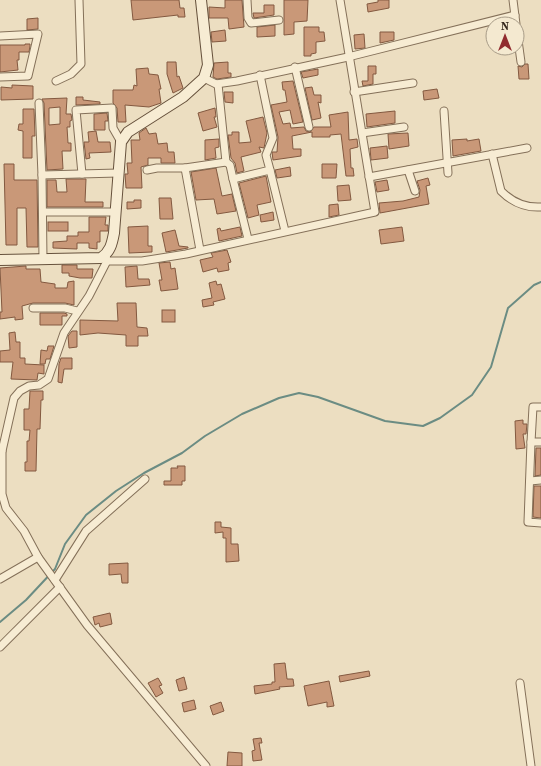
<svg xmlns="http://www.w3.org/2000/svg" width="541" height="766" font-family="'Source Serif 4',serif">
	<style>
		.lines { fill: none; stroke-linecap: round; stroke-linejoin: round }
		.stream { stroke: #6b8c83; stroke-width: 2 }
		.building { fill: #c99878; stroke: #835940; fill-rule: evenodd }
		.minor-casing { stroke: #847059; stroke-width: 9 }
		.secondary-casing { stroke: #66513c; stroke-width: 12 }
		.minor { stroke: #f7ecd3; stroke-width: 7 }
		.secondary { stroke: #f7ecd3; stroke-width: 10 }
	</style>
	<rect width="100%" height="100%" fill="#ecdec1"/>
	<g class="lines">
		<polyline class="stream" points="0,622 26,600 55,569 65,544 86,515 116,491 144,473 182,453 205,436 242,414 279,398 299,393 318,397 385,421 423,426 440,418 472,395 491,367 508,308 534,285 541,282"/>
	</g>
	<g class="building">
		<polygon points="131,0 179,0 180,8 184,8 185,17 178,17 178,15 133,20"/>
		<polygon points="225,0 242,0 244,27 229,29 228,18 209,18 209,7 225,8"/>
		<polygon points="284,0 308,0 307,21 294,22 294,34 284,35"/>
		<polygon points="378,0 389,0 389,8 368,12 367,4 378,2"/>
		<polygon points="264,5 274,5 274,15 254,18 253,13 264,13"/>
		<polygon points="38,18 38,29 27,30 27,19"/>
		<polygon points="275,25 275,36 257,37 257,27"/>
		<polygon points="304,27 319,27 319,32 324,32 325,41 316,42 316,53 311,54 311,56 304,56"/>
		<polygon points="225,30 226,41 212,42 211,32"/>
		<polygon points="380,32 394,32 394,40 380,43"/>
		<polygon points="364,34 365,48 355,49 354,35"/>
		<polygon points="25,44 30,44 30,46 29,52 19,52 19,60 17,60 18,70 0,72 0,45 25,45"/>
		<polygon points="167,62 176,62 177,77 179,76 183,88 173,93 167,74"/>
		<polygon points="228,62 228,73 231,73 231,77 217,79 213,77 214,63"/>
		<polygon points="525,64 528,64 529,79 519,79 518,66 522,67"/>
		<polygon points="368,66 376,66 376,74 373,74 373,84 363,86 362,81 368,81"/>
		<polygon points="148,68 149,74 158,75 161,89 159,89 161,103 149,107 125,105 126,122 118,122 117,108 113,103 113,90 133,90 134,85 137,86 136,69"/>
		<polygon points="318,69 318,75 303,78 301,72"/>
		<polygon points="293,81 303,122 293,124 290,110 279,112 283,124 290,123 291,128 304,127 306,131 310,132 314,127 331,127 329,115 348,112 349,140 357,139 358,147 350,149 351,168 353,168 354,176 346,176 341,134 330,135 330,137 312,137 312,132 292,136 293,149 301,149 301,156 273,160 272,152 277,152 278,137 271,105 287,102 285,90 283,90 282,82"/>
		<polygon points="12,85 33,86 33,99 1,100 1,87 12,88"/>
		<polygon points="312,87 314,95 321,95 321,103 318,102 321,118 312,120 305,88"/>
		<polygon points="437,89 439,98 424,100 423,91"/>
		<polygon points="224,92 233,92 233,103 225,102"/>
		<polygon points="76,97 83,97 83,100 100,102 100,104 76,105"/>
		<path d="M67 98 66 114H71L72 120 70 121V127H67L68 143H71V151H62L63 169 47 170 44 103 42 99ZM60 107V124L49 125V108Z"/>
		<polygon points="215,108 216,117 214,117 217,127 203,131 198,113"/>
		<polygon points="23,109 34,109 35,136 32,136 32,158 23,158 23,131 18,130 19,124 23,124"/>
		<polygon points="395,111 395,123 367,127 366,114"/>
		<polygon points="107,113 108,121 105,121 105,130 94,130 94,114"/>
		<polygon points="263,117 267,133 264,148 259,147 261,152 241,157 244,171 237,173 235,163 231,158 228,135 232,135 232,132 239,132 239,143 251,142 246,121"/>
		<polygon points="146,128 149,134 156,133 158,144 167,143 168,152 174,152 175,163 161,163 161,158 148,158 148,165 141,167 142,188 126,188 125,174 128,174 127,163 132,163 131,140 140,140 139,133"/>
		<polygon points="96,131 98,142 110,142 111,152 89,153 90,158 86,159 84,142 89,142 88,132"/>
		<polygon points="408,133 409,146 389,149 388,134"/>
		<polygon points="219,139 219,147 215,148 216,158 205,160 205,140"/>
		<polygon points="467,139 467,141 479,139 481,151 453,156 452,140"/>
		<polygon points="387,146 388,158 371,160 370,148"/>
		<polygon points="4,164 14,164 14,180 37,180 38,247 27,247 26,208 17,208 17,245 6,245"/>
		<polygon points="322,164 337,164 336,178 322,178"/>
		<polygon points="290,167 291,176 277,178 275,170"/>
		<polygon points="216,168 222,196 232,194 236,211 217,214 214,199 196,200 191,172"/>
		<polygon points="266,176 271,202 257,205 259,215 248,218 239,183"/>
		<polygon points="428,178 430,185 426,186 429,204 380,213 379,203 403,201 419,197 420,190 417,181"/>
		<polygon points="66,179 86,179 85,202 103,202 103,207 47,207 47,180 56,180 57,192 67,192"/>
		<polygon points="387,180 389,190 377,192 375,182"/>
		<polygon points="349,185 351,200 338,201 337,186"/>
		<polygon points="159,198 171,198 173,219 160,219"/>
		<polygon points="134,200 141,200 141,208 127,209 127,202 134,202"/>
		<polygon points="338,204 339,215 329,217 329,205"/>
		<polygon points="273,212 274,220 261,222 260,215"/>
		<polygon points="89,217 106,217 105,225 108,225 108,231 100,231 100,242 97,242 97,249 89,248 89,243 77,243 77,249 53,248 53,242 67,241 67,236 78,236 78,232 89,232"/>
		<rect x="48" y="222" width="20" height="9"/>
		<polygon points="148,226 148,246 152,246 152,252 129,253 128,227"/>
		<polygon points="240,227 242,236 219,241 217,229 220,228 221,231"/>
		<polygon points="402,227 404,241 381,244 379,230"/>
		<polygon points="175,230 179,246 188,247 188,248 166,252 162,233"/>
		<polygon points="227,250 231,262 228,263 229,270 218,272 217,268 203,272 200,260 213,257 211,253"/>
		<polygon points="170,262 171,269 175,268 178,289 161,291 159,280 162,280 159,263"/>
		<polygon points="62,265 77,265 77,269 93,269 92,278 80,278 69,276 69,273 62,273"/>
		<polygon points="26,266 26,269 40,269 41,282 55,284 55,288 67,288 68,282 74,281 74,305 65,303 33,303 22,306 23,319 15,320 15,317 0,319 0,312 2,312 0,268"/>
		<polygon points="137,266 138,279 149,279 150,285 126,287 125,267"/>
		<polygon points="216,281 217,285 221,284 225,299 213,302 214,305 203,307 202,300 212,298 209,283"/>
		<polygon points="117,303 136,303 137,327 147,328 148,336 138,336 138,346 126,346 126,335 98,333 80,335 80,320 118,321"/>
		<rect x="162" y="310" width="13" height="12"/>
		<polygon points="40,313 64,313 67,314 67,316 62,316 62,325 40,325"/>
		<polygon points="72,331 77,331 77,347 69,348 68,336"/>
		<polygon points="15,332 16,342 20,342 20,358 25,358 25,364 44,365 44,374 38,373 37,380 11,379 13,362 0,362 0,351 10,350 9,333"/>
		<polygon points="48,346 54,346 50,359 46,359 45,364 40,364 41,350 47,351"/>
		<polygon points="61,358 72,358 72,369 64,369 62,383 58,382 59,364"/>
		<polygon points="30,391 43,391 43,400 41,400 40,429 37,429 36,471 25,471 25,462 27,462 27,441 29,441 30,430 24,430 24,409 29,409"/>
		<polygon points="523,420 523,424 527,424 526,434 523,434 525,448 516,449 515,421"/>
		<polygon points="536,448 541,448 541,475 535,476"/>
		<polygon points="177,466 185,466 185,481 182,481 182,485 164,485 164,481 171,481 171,468 178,468"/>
		<polygon points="534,486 541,486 541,518 533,517"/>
		<polygon points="215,522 221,522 221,527 231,528 231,544 238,544 239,561 226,562 226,538 223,538 223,532 215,533"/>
		<polygon points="128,563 128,583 122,583 121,574 109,575 109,564"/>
		<polygon points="110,613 112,624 100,627 99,623 95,625 93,617"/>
		<polygon points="285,663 287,679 293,679 294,686 279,687 280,689 255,694 254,686 272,684 272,682 275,682 274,664"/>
		<polygon points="369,671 370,676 340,682 339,676"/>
		<polygon points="184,677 187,689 179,691 176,680"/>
		<polygon points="158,678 162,685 159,686 163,693 156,697 148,683"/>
		<polygon points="329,681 334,706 327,707 327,702 308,706 304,686"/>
		<polygon points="194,700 196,709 184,712 182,703"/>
		<polygon points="221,702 224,711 213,715 210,706"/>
		<polygon points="261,738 262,743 259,743 262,760 253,761 252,751 255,750 253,739"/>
		<polygon points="228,752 242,753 242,766 227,766"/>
	</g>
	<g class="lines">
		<defs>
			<g id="minor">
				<polyline points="247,0 248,18 251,23 279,20"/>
				<polyline points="513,0 516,24"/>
				<polyline points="517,33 521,62"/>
				<polyline points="0,36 38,34 28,76 0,77"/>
				<polyline points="295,67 309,127"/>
				<polyline points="204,78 216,84 237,81 348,57 515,15"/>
				<polyline points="56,81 71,74 81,64 79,0"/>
				<polyline points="218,84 226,162"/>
				<polyline points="354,92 413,83"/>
				<polyline points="39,103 42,175 43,259"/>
				<polyline points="444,111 448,173"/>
				<polyline points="362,133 404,127"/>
				<path d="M492 154 501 191C512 202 525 208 541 207"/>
				<polyline points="185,168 200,250"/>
				<polyline points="147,170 157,168 185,168 226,162 230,165 233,179 270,170 266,155 273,138 260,75"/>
				<polyline points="270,170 285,231"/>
				<polyline points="408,170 415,191"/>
				<polyline points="82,174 76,110 112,108 113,128 121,142"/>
				<polyline points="42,175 118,173"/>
				<polyline points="369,177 527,148"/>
				<polyline points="233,179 248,239"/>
				<polyline points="43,212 115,212"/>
				<polyline points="107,261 142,261 186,254 375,212 340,0"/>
				<polyline points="33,308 65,308 77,311"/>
				<polyline points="531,442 533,407 541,407"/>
				<polyline points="541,442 531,442 528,522 541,523"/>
				<polyline points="0,450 2,451 2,494 6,508 24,531 38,557"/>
				<polyline points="2,451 14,398 20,391 29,386 39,385 48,379 64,333 89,296 107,261 106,256"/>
				<polyline points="530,481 541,480"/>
				<polyline points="0,579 38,557 87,625 206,766"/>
				<polyline points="55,580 86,531 145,479"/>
				<polyline points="0,647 60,587"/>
				<polyline points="520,683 531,766"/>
			</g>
			<path id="secondary" d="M0 260 101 258C110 252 112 244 114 233L121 142 128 132 183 97 204 78 208 65 201 0"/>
		</defs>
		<use href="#minor" class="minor-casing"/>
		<use href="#secondary" class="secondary-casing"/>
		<use href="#minor" class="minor"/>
		<use href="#secondary" class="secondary"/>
	</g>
	<g transform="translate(505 36)"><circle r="19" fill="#f4e9d0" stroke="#a89c88"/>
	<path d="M0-3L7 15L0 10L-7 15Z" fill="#912b2e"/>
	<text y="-6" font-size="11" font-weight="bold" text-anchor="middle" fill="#35281d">N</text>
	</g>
</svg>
